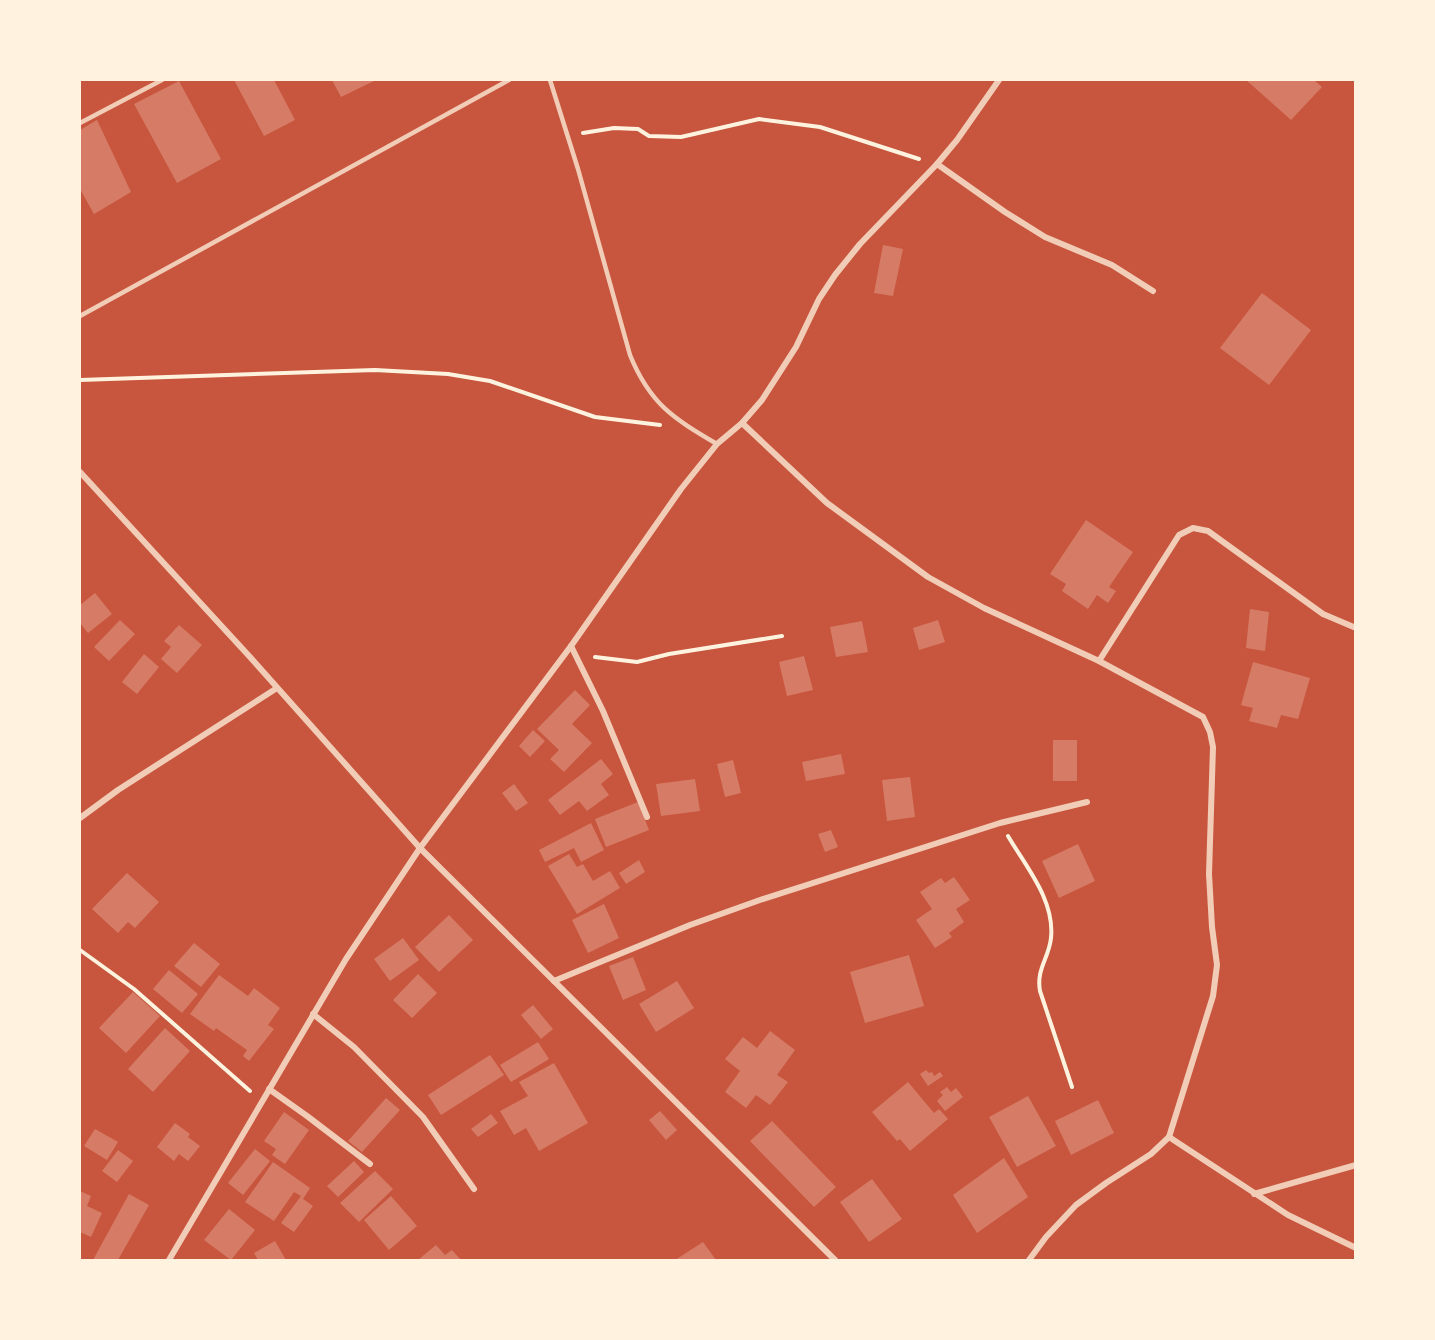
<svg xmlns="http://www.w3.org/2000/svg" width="1435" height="1340" font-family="Overpass,sans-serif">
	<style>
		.building { fill: #d67c66 }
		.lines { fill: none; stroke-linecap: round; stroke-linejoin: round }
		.path { stroke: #fff3e0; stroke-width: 4 }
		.service { stroke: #f1ccb7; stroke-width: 4.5 }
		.minor { stroke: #f1ccb7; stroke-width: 6 }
	</style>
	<rect width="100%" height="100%" fill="#c8553d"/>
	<g class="building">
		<polygon points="234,80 274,80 295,120 264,136"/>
		<polygon points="332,80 376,80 341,97"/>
		<polygon points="1246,80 1314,80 1322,87 1291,120"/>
		<polygon points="179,81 221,159 177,183 134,104"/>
		<polygon points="97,120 131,192 94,214 80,189 80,130"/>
		<polygon points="883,245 903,249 893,296 874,293"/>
		<polygon points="1262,293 1311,330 1269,385 1220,348"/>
		<polygon points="1086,520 1133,552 1109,587 1116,591 1108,603 1097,595 1088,609 1062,591 1066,584 1050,574"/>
		<polygon points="95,593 112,614 88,633 80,623 80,605"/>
		<polygon points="1250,609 1269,612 1265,651 1246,648"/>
		<polygon points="120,620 135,634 109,661 94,647"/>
		<polygon points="938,620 945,642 919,650 913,628"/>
		<polygon points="862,621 868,652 836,657 830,627"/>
		<polygon points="179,625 202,645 177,673 161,659 171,647 164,641"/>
		<polygon points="144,654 159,667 137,694 122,682"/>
		<polygon points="804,656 813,690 787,696 779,662"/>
		<polygon points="1253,662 1310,678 1298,719 1281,715 1277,728 1249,721 1253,708 1241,705"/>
		<polygon points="575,690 590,705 572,724 592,743 564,772 550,759 559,750 537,729"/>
		<polygon points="533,730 545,741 530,757 519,746"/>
		<rect x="1053" y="740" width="24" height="41"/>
		<polygon points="841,754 845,774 806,781 802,762"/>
		<polygon points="601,759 613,774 601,784 609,795 587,811 579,801 560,815 548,800"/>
		<polygon points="733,760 741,793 725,797 717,764"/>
		<polygon points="910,777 915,817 887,821 882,780"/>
		<polygon points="695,779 700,811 661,816 656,784"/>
		<polygon points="514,784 528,803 516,811 502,793"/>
		<polygon points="638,802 649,830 606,847 595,819"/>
		<polygon points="591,823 604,850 581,862 574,848 545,862 539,850"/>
		<polygon points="831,830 838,847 825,852 818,834"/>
		<polygon points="1078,844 1095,881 1059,898 1042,861"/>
		<polygon points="569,854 577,867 583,864 593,881 610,871 620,888 577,914 548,866"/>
		<polygon points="639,860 645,872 626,884 619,873"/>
		<polygon points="127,873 159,902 135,928 128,922 118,933 92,909"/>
		<polygon points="954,877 970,900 956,909 964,922 949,933 952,937 935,948 916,920 932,909 920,892 941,878 945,883"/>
		<polygon points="604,904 619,938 588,953 572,920"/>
		<polygon points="449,915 473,940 439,972 415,947"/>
		<polygon points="403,938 419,960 390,981 374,959"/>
		<polygon points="194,943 220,964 201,987 174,966"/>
		<polygon points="909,955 924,1006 865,1023 850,972"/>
		<polygon points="633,957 646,990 623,1000 609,966"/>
		<polygon points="169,970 198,994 182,1013 153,989"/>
		<polygon points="418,974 437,993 412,1018 393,1000"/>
		<polygon points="219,975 248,996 254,988 280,1008 268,1025 274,1029 249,1061 243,1056 247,1050 216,1028 214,1031 190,1014"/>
		<polygon points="677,981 694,1008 656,1032 639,1004"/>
		<polygon points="133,992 160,1016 126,1053 99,1028"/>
		<polygon points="533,1005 553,1029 541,1039 521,1015"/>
		<polygon points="165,1028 190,1051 153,1092 128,1069"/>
		<polygon points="770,1031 795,1050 777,1075 788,1082 770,1105 756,1095 746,1108 725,1092 740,1071 725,1059 743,1037 757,1048"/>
		<polygon points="538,1042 549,1059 511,1082 500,1065"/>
		<polygon points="490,1055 504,1075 441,1115 428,1095"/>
		<polygon points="554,1063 588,1123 539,1151 526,1128 514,1135 500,1111 528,1096 519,1082"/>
		<polygon points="926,1070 929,1073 932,1072 934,1076 940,1072 943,1076 928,1086 920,1074"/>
		<polygon points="908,1082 934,1113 939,1109 948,1119 910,1151 900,1139 897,1141 872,1112"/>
		<polygon points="947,1087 951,1092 956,1088 963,1097 945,1111 937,1101 943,1095 940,1092"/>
		<polygon points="1028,1096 1056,1146 1017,1167 989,1117"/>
		<polygon points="386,1098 400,1110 362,1152 348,1141"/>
		<polygon points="1098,1100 1114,1133 1071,1155 1055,1121"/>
		<polygon points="660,1111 677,1130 666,1140 649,1120"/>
		<polygon points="284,1112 309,1130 285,1164 272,1155 276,1149 264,1141"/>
		<polygon points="491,1114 498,1123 478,1137 471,1129"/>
		<polygon points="772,1121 836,1187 814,1207 750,1141"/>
		<polygon points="175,1123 190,1134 188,1137 200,1146 188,1161 179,1154 174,1161 157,1147"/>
		<polygon points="95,1129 118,1142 107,1160 84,1146"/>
		<polygon points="255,1149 270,1161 243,1195 228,1183"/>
		<polygon points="118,1150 133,1161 117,1182 102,1171"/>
		<polygon points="1004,1158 1028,1197 977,1233 953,1195"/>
		<polygon points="354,1161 364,1172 338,1197 327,1186"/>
		<polygon points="273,1162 310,1188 303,1199 313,1206 294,1232 281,1223 301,1196 294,1192 274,1221 245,1202"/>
		<polygon points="375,1171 393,1189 359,1222 340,1203"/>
		<polygon points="872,1179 902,1219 869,1242 840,1202"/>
		<polygon points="80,1191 91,1196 87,1206 102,1213 91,1237 80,1232"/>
		<polygon points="129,1194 149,1205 118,1260 93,1260"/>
		<polygon points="391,1196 417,1226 389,1250 364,1220"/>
		<polygon points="229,1209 255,1230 231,1260 204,1240"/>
		<polygon points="275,1241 286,1260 258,1260 254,1253"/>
		<polygon points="703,1242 716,1260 675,1260"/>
		<polygon points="436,1245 445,1255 452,1250 461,1260 418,1260"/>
	</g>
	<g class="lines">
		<g class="path">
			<polyline points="583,133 614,128 638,129 649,136 681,137 759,119 820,127 919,159"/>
			<polyline points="80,380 375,370 448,374 490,381 595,417 660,425"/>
			<polyline points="595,657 637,662 669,654 782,636"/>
			<path d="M1008 836C1026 867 1055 900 1051 938 1049 958 1036 969 1040 991L1072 1087"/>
			<polyline points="80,950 134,989 250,1091"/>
		</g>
		<g class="service">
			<path d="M550 80 578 169 630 355C650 404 673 418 717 444"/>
			<polyline points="80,123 162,80"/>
			<polyline points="80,316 509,80"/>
		</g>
		<g class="minor">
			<polyline points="937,164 1005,212 1045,237 1112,265 1153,291"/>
			<polyline points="742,423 827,503 928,577 984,608 1099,661 1203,717 1210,732 1213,747 1209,874 1212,927 1217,965 1213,996 1169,1137 1151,1154 1106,1183 1076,1205 1046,1237 1029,1260"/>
			<polyline points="80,472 250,657 420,848 835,1260"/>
			<polyline points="571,646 603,711 647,817"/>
			<polyline points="1099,661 1179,535 1193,528 1208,531 1323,614 1356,628"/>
			<polyline points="80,818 118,790 277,688"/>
			<polyline points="554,981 690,925 760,900 1000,823 1087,802"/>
			<polyline points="313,1014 354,1047 423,1117 474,1189"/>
			<polyline points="269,1089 307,1116 370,1164"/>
			<polyline points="1169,1137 1288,1215 1356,1248"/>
			<polyline points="1254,1194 1356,1165"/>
			<polyline points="169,1260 346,959 420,848 571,646 681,489 717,444 742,423 762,400 796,347 819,299 835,275 860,244 937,164 957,140 999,80"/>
		</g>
	</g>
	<rect width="1435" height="1340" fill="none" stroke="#fff3e0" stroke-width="162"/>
</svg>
